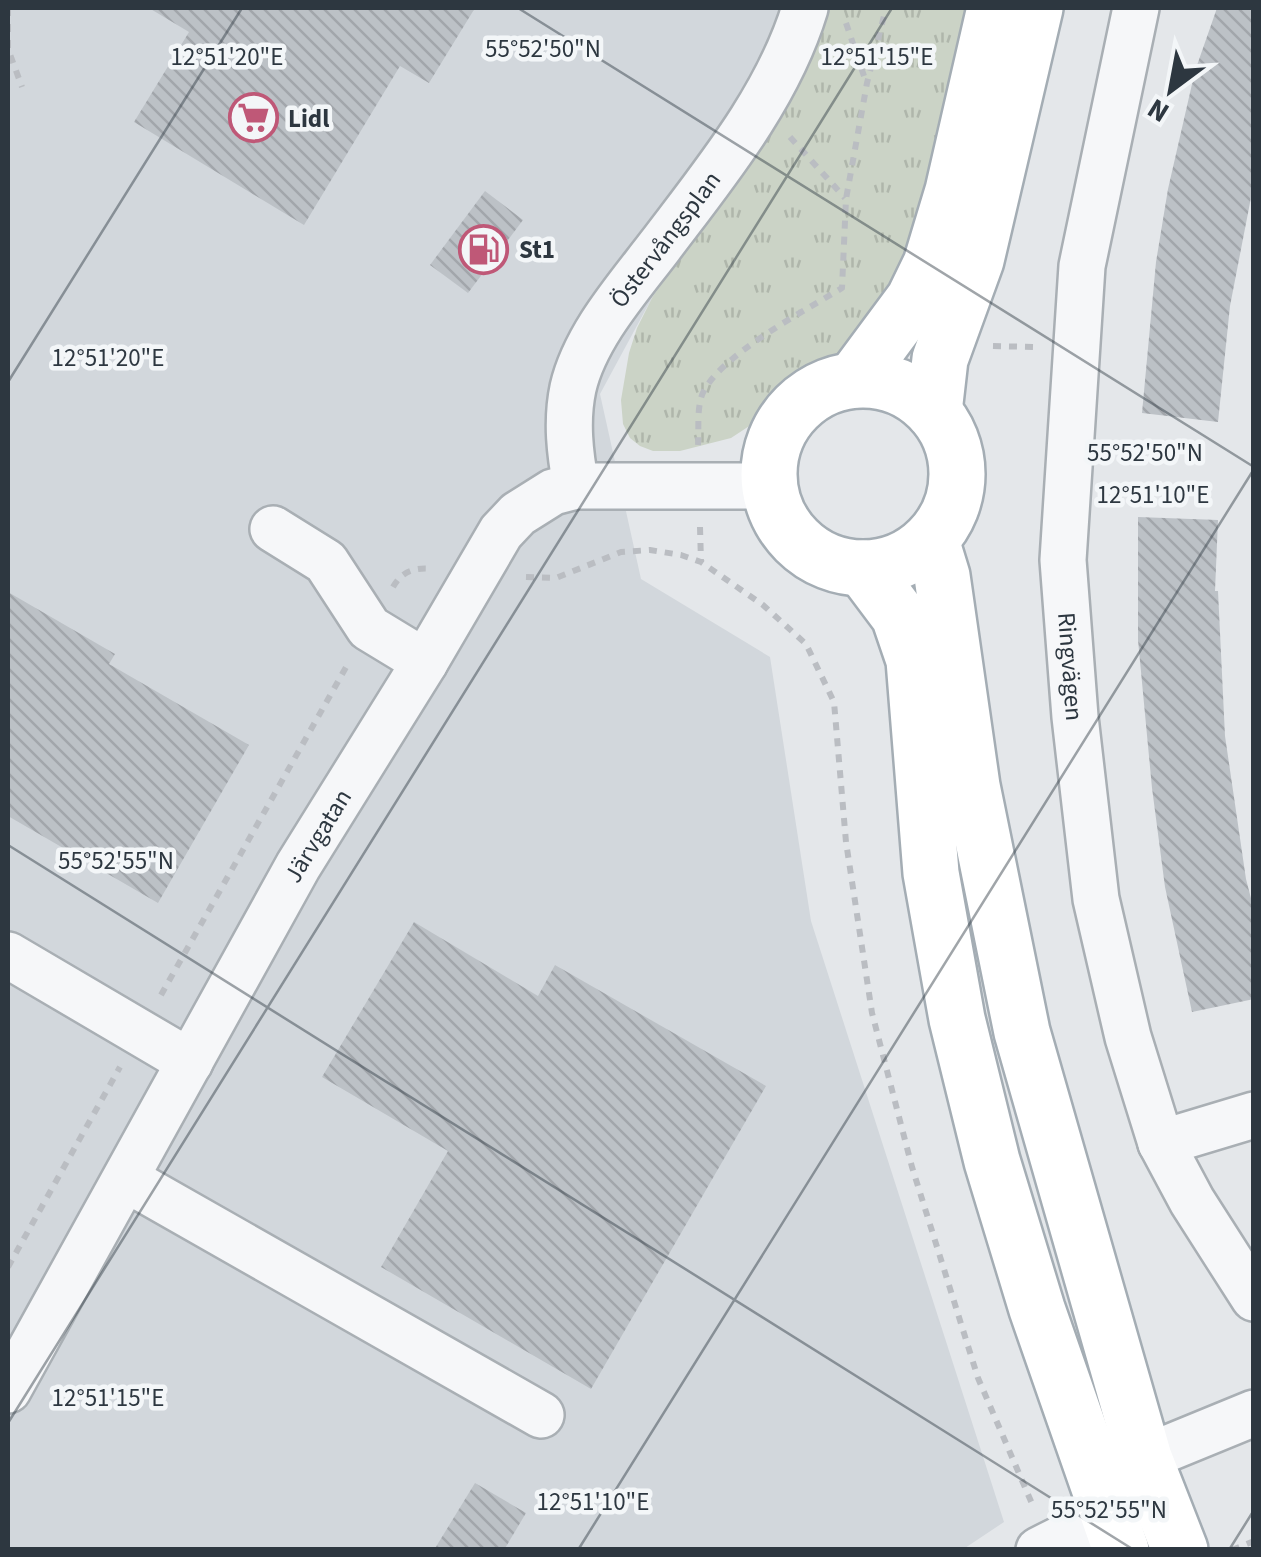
<svg xmlns="http://www.w3.org/2000/svg" width="1261" height="1557" font-family="'Source Sans 3',sans-serif">
	<style>
		.built { fill: #d2d7dc }
		.grass { fill: url(#grass-tufts) }
		.building { fill: url(#building-back-hatch) }
		.lines { fill: none; stroke-linecap: round; stroke-linejoin: round }
		.minor-casing { stroke: #a9afb4; stroke-width: 50 }
		.major-casing { stroke: #a4adb4; stroke-width: 60 }
		.path { stroke: #babdc2; stroke-width: 6; stroke-dasharray: 8 8; stroke-linecap: butt }
		.minor { stroke: #f6f7f9; stroke-width: 45 }
		.major { stroke: #fff; stroke-width: 55 }
		.ticks { fill: none; stroke: #2d3740; stroke-width: 2.5; stroke-opacity: 0.45 }
		.labels { text-anchor: middle; stroke-width: 9; stroke-linejoin: round; paint-order: stroke }
		.poi-label { font-size: 25px; font-weight: bold; fill: #2d3740; stroke: #f3f6f8; text-anchor: start }
		.street-label { font-size: 25px; fill: #2d3740; stroke: #f3f6f8 }
		.ticks-label { font-size: 25px; text-anchor: middle; fill: #2d3740; stroke: #f3f6f8; stroke-width: 9; stroke-linejoin: round; paint-order: stroke }
	</style>
	<defs>
		<pattern id="grass-tufts" width="24" height="20" patternUnits="userSpaceOnUse" patternTransform="scale(2.5)"><rect width="24" height="20" fill="#cbd3c6"/><path d="M3 7l-1-3M5 7V3M7 7l1-3M15 17l-1-3M17 17v-4M19 17l1-3" fill="none" stroke="#afb6ab"/></pattern>
		<pattern id="building-back-hatch" width="6" height="6" patternUnits="userSpaceOnUse" patternTransform="scale(2.5)"><rect width="6" height="6" fill="#bcc1c6"/><path d="M-1 5l2 2M0 0l6 6M5-1l2 2" fill="none" stroke="#a2a6ab"/></pattern>
	</defs>
	<rect width="100%" height="100%" fill="#e4e7ea"/>
	<polygon class="built" points="8,8 827,8 812,50 729,187 653,296 600,394 641,579 770,657 811,921 1004,1522 962,1550 8,1550"/>
	<polygon class="grass" points="827,8 979,8 922,255 858,351 795,384 760,419 731,438 680,451 653,451 640,446 630,438 623,424 621,400 629,353 637,328 653,296 729,187 812,50"/>
	<g class="building">
		<polygon points="149,8 475,8 429,83 400,66 304,225 134,122 189,32"/>
		<polygon points="1217,8 1254,8 1254,182 1230,306 1218,422 1142,413 1156,262 1168,189 1195,71"/>
		<polygon points="485,191 523,220 468,293 430,265"/>
		<polygon points="1138,517 1218,520 1215,591 1218,591 1225,736 1246,879 1254,910 1254,999 1192,1012 1165,887 1152,788 1138,640"/>
		<polygon points="8,592 115,654 109,664 249,745 158,903 8,816"/>
		<polygon points="414,922 538,996 555,965 766,1086 591,1389 381,1267 448,1151 322,1077"/>
		<polygon points="475,1483 526,1513 504,1550 434,1550"/>
	</g>
	<g class="lines">
		<defs>
			<g id="minor">
				<path id="s1" d="M1136 8 1082 266 1063 560 1075 717 1096 899 1128 1037 1161 1143 1192 1201 1254 1298"/>
				<path id="s2" d="M576 486C570 454 566 421 573 388 585 336 628 288 660 246 716 172 778 97 805 8"/>
				<polyline points="273,529 326,562 369,628 425,662"/>
				<polyline points="8,955 190,1062"/>
				<polyline points="1161,1143 1254,1115"/>
				<polyline points="126,1179 541,1415"/>
				<path id="s3" d="M8 1390 298 866 425 662 501 532 518 514 553 492 576 486H770"/>
				<polyline points="1115,1470 1254,1413"/>
				<polyline points="1039,1550 1109,1515"/>
			</g>
			<g id="major">
				<circle cx="863" cy="474" r="94"/>
				<polyline points="854,380 914,299 931,264 953,191 995,8"/>
				<polyline points="934,412 940,359 976,260 1035,8"/>
				<polyline points="931,540 942,576 972,786 1022,1032 1144,1458 1180,1550"/>
				<polyline points="863,568 899,616 914,660 931,873 957,1019 992,1161 1037,1309 1121,1550"/>
			</g>
		</defs>
		<use href="#minor" class="minor-casing"/>
		<use href="#major" class="major-casing"/>
		<g class="path">
			<polyline points="8,8 8,49 22,87"/>
			<polyline points="846,23 866,82"/>
			<polyline points="790,137 845,198"/>
			<polyline points="993,346 1035,347"/>
			<path d="M698 445C699 430 697 412 701 398 712 359 808 309 842 288L846 199 867 83 886 8"/>
			<polyline points="700,527 701,562"/>
			<polyline points="526,577 556,578 621,552 650,550 681,555 701,562 763,605 806,644 834,702 846,842 872,1013 912,1167 978,1378 1033,1506"/>
			<path d="M393 587C402 571 415 567 433 569"/>
			<polyline points="161,995 349,662"/>
			<polyline points="8,1267 120,1067"/>
			<polyline points="1232,1550 1254,1541"/>
		</g>
		<use href="#minor" class="minor"/>
		<use href="#major" class="major"/>
	</g>
	<path class="ticks" d="M518 8 1254 467M8 382 242 8M8 845 1134 1550M8 1423 892 8M578 1550 1254 469M1229 1550 1254 1510"/>
	<defs>
		<symbol id="supermarket-ring" viewBox="-11 -11 22 22"><circle r="9.5" fill="#f3f6f8" stroke="#bf5877" stroke-width="1.5"/><path d="M-6-5.5h2.5l.6 2H6L4.5 2H-2.5L-4.4-4H-6ZM-1.5 3.2a1.3 1.3 0 1 0 .1 0ZM3 3.2a1.3 1.3 0 1 0 .1 0Z" fill="#bf5877"/></symbol>
		<symbol id="fuel-ring" viewBox="-11 -11 22 22"><circle r="9.5" fill="#f3f6f8" stroke="#bf5877" stroke-width="1.5"/><path d="M-5.5-6h7V0h2V4h1.3V-2.5L3-4.5l.8-.8L6-3V5H2.5V1h-1V6h-7ZM-4.2-4.7v3.2H.2V-4.7Z" fill="#bf5877"/></symbol>
	</defs>
	<g fill-rule="evenodd">
		<use href="#supermarket-ring" x="226" y="90" width="55" height="55"/>
		<use href="#fuel-ring" x="456" y="222" width="55" height="55"/>
	</g>
	<g class="labels">
		<g class="poi-label">
			<text x="288" y="127">Lidl</text>
			<text x="519" y="258">St1</text>
		</g>
		<g class="street-label">
			<text dy="9" stroke="none"><textPath href="#s2" startOffset="275">Östervångsplan</textPath></text>
			<text dy="9" stroke="none"><textPath href="#s1" startOffset="665">Ringvägen</textPath></text>
			<text dy="9" stroke="none"><textPath href="#s3" startOffset="635">Järvgatan</textPath></text>
		</g>
	</g>
	<g class="ticks-label">
		<text x="543" y="57">55°52'50"N</text>
		<text x="227" y="65">12°51'20"E</text>
		<text x="877" y="65">12°51'15"E</text>
		<text x="108" y="366">12°51'20"E</text>
		<text x="1145" y="461">55°52'50"N</text>
		<text x="1153" y="503">12°51'10"E</text>
		<text x="116" y="869">55°52'55"N</text>
		<text x="108" y="1406">12°51'15"E</text>
		<text x="593" y="1510">12°51'10"E</text>
		<text x="1109" y="1518">55°52'55"N</text>
	</g>
	<rect width="1261" height="1557" fill="none" stroke="#2d3740" stroke-width="20"/>
	<g transform="translate(1171 90) rotate(212)" stroke="#f3f6f8" stroke-width="8" paint-order="stroke">
	<path d="M0-8L18 38L0 25L-18 38Z" fill="#2d3740"/>
	<text y="-15" font-size="28" font-weight="bold" text-anchor="middle" fill="#2d3740">N</text>
	</g>
</svg>
